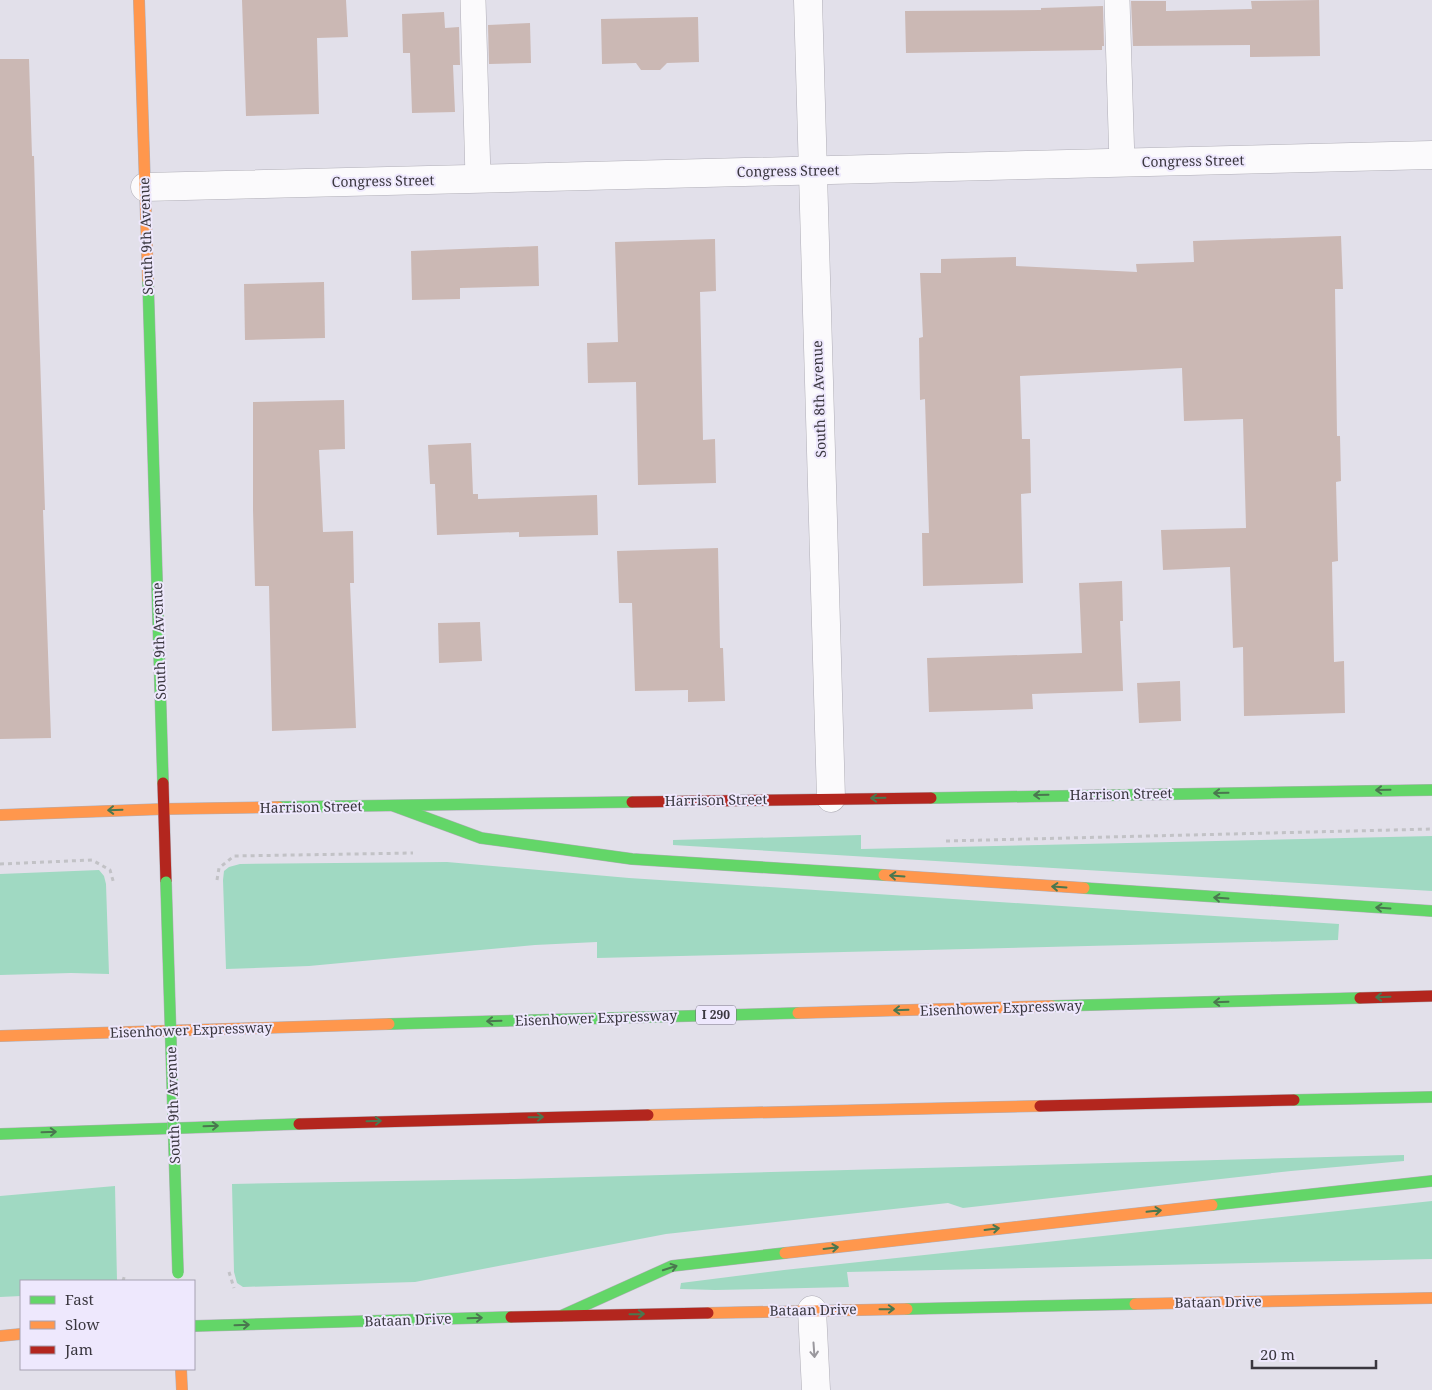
<svg xmlns="http://www.w3.org/2000/svg" width="1432" height="1390" font-family="'Noto Serif',serif">
	<style>
		.green { fill: #a0d9c2 }
		.building { fill: #cbb8b4 }
		.lines { fill: none; stroke-linecap: round; stroke-linejoin: round }
		.lane-casing { stroke: #b0aeb7; stroke-width: 26 }
		.street-casing { stroke: #b0aeb7; stroke-width: 29 }
		.fast-casing { stroke: #b0aeb7; stroke-width: 12 }
		.slow-casing { stroke: #b0aeb7; stroke-width: 12 }
		.jam-casing { stroke: #b0aeb7; stroke-width: 12 }
		.path { stroke: #c2c2c6; stroke-width: 3; stroke-dasharray: 4 4; stroke-linecap: butt }
		.lane { stroke: #fbfafc; stroke-width: 25 }
		.street { stroke: #fbfafc; stroke-width: 28 }
		.fast { stroke: #63d668; stroke-width: 11 }
		.slow { stroke: #ff974d; stroke-width: 11 }
		.jam { stroke: #b3261e; stroke-width: 11 }
		.fast-bridge-casing { stroke: #b0aeb7; stroke-width: 12; stroke-linecap: butt }
		.fast-bridge { stroke: #63d668; stroke-width: 11 }
		.oneway { stroke: #4a774f }
		.oneway2 { stroke: #9a989e }
		.labels { text-anchor: middle; stroke-width: 4; stroke-linejoin: round; paint-order: stroke }
		.shield { fill: #eee8fd; stroke: #706c78; stroke-width: 1 }
		.shield-label { font-size: 12px; font-weight: bold; fill: #3a373f }
		.street-label { font-size: 14px; fill: #3a373f; stroke: #eee8fd }
	</style>
	<rect width="100%" height="100%" fill="#e2e0ea"/>
	<g class="green">
		<polygon points="861,835 861,849 1432,836 1432,891 673,845 673,840"/>
		<polygon points="447,862 629,878 1339,924 1338,940 597,958 597,942 535,945 309,966 226,969 223,880 224,871 229,867 240,864"/>
		<polygon points="99,870 104,876 106,884 109,974 71,973 0,975 0,874"/>
		<polygon points="1404,1155 1404,1161 1291,1171 963,1208 948,1203 666,1234 415,1282 243,1287 237,1283 234,1272 232,1184 514,1179"/>
		<polygon points="115,1186 117,1281 21,1281 21,1296 0,1297 0,1196"/>
		<polygon points="1432,1201 1432,1259 847,1272 849,1287 715,1290 680,1289 681,1283 784,1270"/>
	</g>
	<g class="building">
		<polygon points="242,0 346,0 348,37 317,38 319,114 246,116"/>
		<polygon points="1319,0 1320,56 1250,57 1250,45 1133,46 1131,1 1166,1 1166,11 1252,9 1251,1"/>
		<polygon points="1103,6 1104,46 1102,46 1102,50 906,53 905,11 1041,10 1041,8"/>
		<polygon points="444,12 445,28 459,27 460,65 453,65 455,112 412,113 410,53 403,53 402,14"/>
		<polygon points="698,17 699,62 667,63 660,70 641,70 636,63 602,64 601,19"/>
		<polygon points="530,23 531,63 489,64 488,25"/>
		<polygon points="0,59 29,59 32,156 34,156 36,232 45,510 43,510 51,738 0,739"/>
		<polygon points="1341,236 1343,289 1335,289 1337,436 1340,436 1341,481 1336,482 1338,561 1332,562 1334,662 1344,661 1345,713 1244,716 1243,647 1233,648 1230,567 1163,570 1161,530 1246,528 1243,419 1184,421 1182,368 1020,376 1022,439 1030,439 1031,493 1021,494 1023,583 923,586 922,533 929,533 925,399 920,400 919,338 923,337 920,273 941,273 941,259 1016,257 1016,266 1137,272 1136,264 1194,262 1193,241"/>
		<polygon points="715,239 716,291 700,292 703,440 715,439 716,483 638,485 636,382 588,383 587,343 618,342 615,242"/>
		<polygon points="538,246 539,286 460,288 460,299 412,300 411,251"/>
		<polygon points="324,282 325,338 245,340 244,284"/>
		<polygon points="344,400 345,449 319,450 323,532 353,531 354,583 350,583 356,728 272,731 269,586 255,586 253,510 253,402"/>
		<polygon points="471,443 473,494 478,494 478,499 597,495 598,535 519,537 519,532 437,535 435,484 430,484 428,445"/>
		<polygon points="718,548 720,648 723,648 725,701 688,702 688,690 635,691 632,603 619,603 617,551"/>
		<polygon points="1122,581 1123,621 1120,621 1123,691 1032,694 1033,709 929,712 927,658 1082,653 1079,583"/>
		<polygon points="480,622 482,661 439,663 438,623"/>
		<polygon points="1180,681 1181,721 1139,723 1137,683"/>
	</g>
	<g class="lines">
		<defs>
			<g id="lane">
				<polyline points="473,0 478,178"/>
				<polyline points="1117,0 1122,163"/>
			</g>
			<g id="street">
				<polyline points="808,0 831,798"/>
				<polyline points="145,187 1432,155"/>
				<polyline points="812,1310 816,1390"/>
			</g>
			<g id="fast">
				<polyline points="148,280 163,783"/>
				<polyline points="931,798 1432,790"/>
				<polyline points="394,806 481,838 632,859 884,875"/>
				<polyline points="279,807 632,802"/>
				<polyline points="1084,888 1432,911"/>
				<polyline points="1052,1006 1360,998"/>
				<polyline points="389,1024 798,1013"/>
				<polyline points="1294,1100 1432,1097"/>
				<polyline points="0,1134 299,1124"/>
				<polyline points="1212,1205 1432,1181"/>
				<polyline points="907,1309 1135,1304"/>
				<polyline points="561,1316 672,1266 785,1253"/>
				<polyline points="194,1326 511,1317"/>
			</g>
			<g id="slow">
				<polyline points="139,0 148,280"/>
				<polyline points="0,815 164,809 279,807"/>
				<polyline points="884,875 1084,888"/>
				<polyline points="798,1013 1052,1006"/>
				<polyline points="0,1036 389,1024"/>
				<polyline points="648,1115 1040,1106"/>
				<polyline points="785,1253 1212,1205"/>
				<polyline points="1135,1304 1432,1298"/>
				<polyline points="708,1313 907,1309"/>
				<polyline points="0,1336 21,1334"/>
				<polyline points="181,1369 182,1390"/>
			</g>
			<g id="jam">
				<polyline points="163,783 166,882"/>
				<polyline points="632,802 931,798"/>
				<polyline points="1360,998 1432,996"/>
				<polyline points="1040,1106 1294,1100"/>
				<polyline points="299,1124 648,1115"/>
				<polyline points="511,1317 708,1313"/>
			</g>
		</defs>
		<use href="#lane" class="lane-casing"/>
		<use href="#street" class="street-casing"/>
		<use href="#fast" class="fast-casing"/>
		<use href="#slow" class="slow-casing"/>
		<use href="#jam" class="jam-casing"/>
		<g class="path">
			<polyline points="946,841 1432,829"/>
			<polyline points="0,864 92,860 110,870 114,884"/>
			<polyline points="217,880 219,868 234,856 413,853"/>
			<polyline points="229,1272 234,1288"/>
			<polyline points="123,1281 125,1274"/>
		</g>
		<use href="#lane" class="lane"/>
		<use href="#street" class="street"/>
		<use href="#fast" class="fast"/>
		<use href="#slow" class="slow"/>
		<use href="#jam" class="jam"/>
		<defs>
			<polyline id="fast-bridge" points="166,882 178,1273"/>
		</defs>
		<use href="#fast-bridge" class="fast-bridge-casing"/>
		<use href="#fast-bridge" class="fast-bridge"/>
	</g>
	<defs><path id="oneway-shaft" d="M-6 0H5M1.5-3L5.5 0L1.5 3" fill="none" stroke-width="1.6" stroke-linecap="round" stroke-linejoin="round" transform="scale(1.25)"/></defs>
	<g class="oneway">
		<use href="#oneway-shaft" transform="translate(1383 790) rotate(179)"/>
		<use href="#oneway-shaft" transform="translate(1221 793) rotate(179)"/>
		<use href="#oneway-shaft" transform="translate(1041 795) rotate(179)"/>
		<use href="#oneway-shaft" transform="translate(878 798) rotate(179)"/>
		<use href="#oneway-shaft" transform="translate(115 810) rotate(178)"/>
		<use href="#oneway-shaft" transform="translate(897 876) rotate(-176)"/>
		<use href="#oneway-shaft" transform="translate(1059 887) rotate(-176)"/>
		<use href="#oneway-shaft" transform="translate(1221 898) rotate(-176)"/>
		<use href="#oneway-shaft" transform="translate(1383 908) rotate(-176)"/>
		<use href="#oneway-shaft" transform="translate(1383 997) rotate(178)"/>
		<use href="#oneway-shaft" transform="translate(1221 1002) rotate(178)"/>
		<use href="#oneway-shaft" transform="translate(901 1010) rotate(178)"/>
		<use href="#oneway-shaft" transform="translate(494 1021) rotate(178)"/>
		<use href="#oneway-shaft" transform="translate(536 1117) rotate(-1)"/>
		<use href="#oneway-shaft" transform="translate(374 1121) rotate(-2)"/>
		<use href="#oneway-shaft" transform="translate(211 1126) rotate(-2)"/>
		<use href="#oneway-shaft" transform="translate(49 1132) rotate(-2)"/>
		<use href="#oneway-shaft" transform="translate(1154 1211) rotate(-6)"/>
		<use href="#oneway-shaft" transform="translate(992 1229) rotate(-7)"/>
		<use href="#oneway-shaft" transform="translate(831 1248) rotate(-7)"/>
		<use href="#oneway-shaft" transform="translate(670 1268) rotate(-18)"/>
		<use href="#oneway-shaft" transform="translate(887 1309) rotate(-1)"/>
		<use href="#oneway-shaft" transform="translate(637 1314) rotate(-1)"/>
		<use href="#oneway-shaft" transform="translate(475 1318) rotate(-2)"/>
		<use href="#oneway-shaft" transform="translate(242 1325) rotate(-2)"/>
	</g>
	<use class="oneway2" href="#oneway-shaft" transform="translate(814 1350) rotate(86)"/>
	<g class="labels">
		<rect class="shield" x="696" y="1005.5" width="40" height="19" rx="4"/>
		<g class="shield-label">
			<text x="716" y="1019">I 290</text>
		</g>
		<g class="street-label">
			<text transform="translate(1193 161) rotate(-1)" y="5">Congress Street</text>
			<text transform="translate(788 171) rotate(-1)" y="5">Congress Street</text>
			<text transform="translate(383 181) rotate(-1)" y="5">Congress Street</text>
			<text transform="translate(146 236) rotate(-92)" y="5">South 9th Avenue</text>
			<text transform="translate(819 399) rotate(-92)" y="5">South 8th Avenue</text>
			<text transform="translate(159 641) rotate(-92)" y="5">South 9th Avenue</text>
			<text transform="translate(1121 794) rotate(-1)" y="5">Harrison Street</text>
			<text transform="translate(716 800) rotate(-1)" y="5">Harrison Street</text>
			<text transform="translate(311 807) rotate(-1)" y="5">Harrison Street</text>
			<text transform="translate(1001 1008) rotate(-2)" y="5">Eisenhower Expressway</text>
			<text transform="translate(596 1018) rotate(-2)" y="5">Eisenhower Expressway</text>
			<text transform="translate(191 1030) rotate(-2)" y="5">Eisenhower Expressway</text>
			<text transform="translate(173 1105) rotate(-92)" y="5">South 9th Avenue</text>
			<text transform="translate(1218 1302) rotate(-1)" y="5">Bataan Drive</text>
			<text transform="translate(813 1310) rotate(-1)" y="5">Bataan Drive</text>
			<text transform="translate(408 1320) rotate(-2)" y="5">Bataan Drive</text>
		</g>
	</g>
	<rect x="20" y="1280" width="175" height="90" fill="#eee8fd" stroke="#a6a1b1"/>
	<rect x="30" y="1296" width="25" height="8" fill="#63d668" stroke="#a6a1b1"/>
	<text x="65" y="1305" font-size="15" fill="#3a373f">Fast</text>
	<rect x="30" y="1321" width="25" height="8" fill="#ff974d" stroke="#a6a1b1"/>
	<text x="65" y="1330" font-size="15" fill="#3a373f">Slow</text>
	<rect x="30" y="1346" width="25" height="8" fill="#b3261e" stroke="#a6a1b1"/>
	<text x="65" y="1355" font-size="15" fill="#3a373f">Jam</text>
	<path d="M1252 1360v8h124v-8" fill="none" stroke="#3a373f" stroke-width="2.5"/>
	<text x="1260" y="1360" font-size="15" fill="#3a373f" stroke="#eee8fd" stroke-width="4" paint-order="stroke">20 m</text>
</svg>
